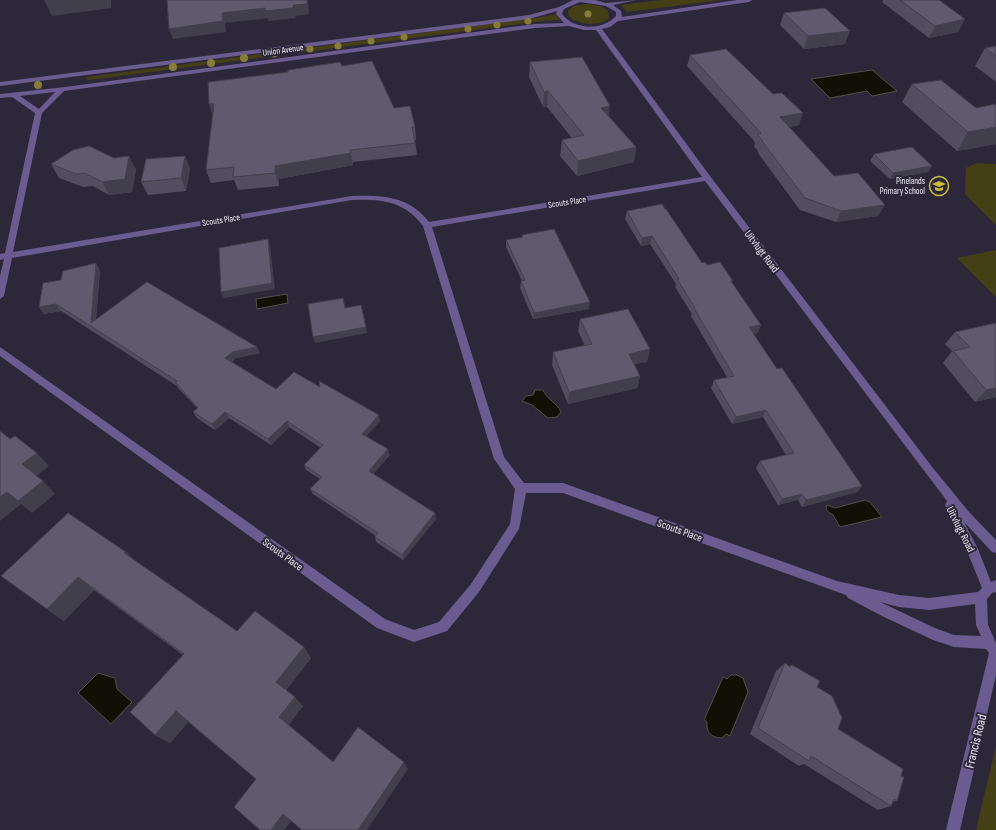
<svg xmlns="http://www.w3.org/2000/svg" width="996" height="830" font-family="'Sofia Sans Condensed',sans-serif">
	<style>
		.green { fill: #453f15 }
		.water { fill: #121004; stroke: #52504b }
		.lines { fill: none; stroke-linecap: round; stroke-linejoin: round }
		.minor { fill: #6a5c90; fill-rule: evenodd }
		.tree { fill: #887d38 }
		.wall { fill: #524d5f }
		.shaded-wall { fill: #423f4d }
		.building { fill: #5f5a6e; stroke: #423f4d }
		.labels { text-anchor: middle; stroke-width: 4; stroke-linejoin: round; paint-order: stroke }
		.far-street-label { font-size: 9px; fill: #e8e6f1; stroke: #2c2839 }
		.far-poi-label { font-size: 9px; fill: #e8e6f1; stroke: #2c2839; text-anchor: end }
		.street-label { font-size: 11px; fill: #e8e6f1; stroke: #2c2839 }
		.near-street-label { font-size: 13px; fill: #e8e6f1; stroke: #2c2839 }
	</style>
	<rect width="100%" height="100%" fill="#2c2839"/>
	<g class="green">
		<polygon points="661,0 721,0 627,12 621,5"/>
		<path d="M587 4 600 6 608 11 609 18C598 27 580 25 569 17L568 11 574 6Z"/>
		<polygon points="556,14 560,20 543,21 89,80 85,79 87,77 543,17"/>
		<polygon points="977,163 996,164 996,225 965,194 966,168"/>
		<polygon points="996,250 996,297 957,258"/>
		<polygon points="996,746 996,830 976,830"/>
	</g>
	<g class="water">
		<polygon points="872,70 897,91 872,96 867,91 830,98 811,79"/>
		<polygon points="287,294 288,303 257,309 256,299"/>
		<path d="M535 390H543C547 400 558 403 561 412L557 417 548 418 532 405 522 401 526 396 533 395Z"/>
		<polygon points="865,500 870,502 882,517 840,527 833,515 827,511 826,508 827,505 835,508"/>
		<polygon points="98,673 115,678 117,689 132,702 111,724 78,693"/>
		<path d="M731 675H737L743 678 748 692 730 736 726 734 722 738C711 738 706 732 707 722L704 720 723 677 727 679Z"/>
	</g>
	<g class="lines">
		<path class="minor" d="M573 0H595L606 3 637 0 613 5 621 11 622 17 737 0H752L749 2 618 21 610 27 602 29 710 176 933 468 969 512 996 540V553L992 552 964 522 978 549 991 582 996 580V592L992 593 987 599 988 625 996 643V675L960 830H946L989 653 986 649 954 647 933 640 882 616 848 598 846 595 563 493H526L519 529 479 592 447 631 414 642 377 628 0 356V347L385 619 414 630 439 622 471 584 510 524 515 489 494 459 423 226C404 201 382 199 352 200L12 258 4 296 0 299V276L4 259 0 260V254L5 253 35 113 12 97 0 98V94L65 87 535 24 564 23 556 14 557 11 529 19 0 86V82L529 15 559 7ZM580 2 606 6 616 12V16C602 31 574 30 562 14L564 9ZM569 26 584 30H596L702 177 429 222C409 196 383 195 352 196L13 252 42 113 64 91 535 28ZM55 92 39 109 20 96ZM705 181 947 501 945 505 967 551 982 588 978 592 929 598 899 595 837 581 563 483H524L504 457 432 227ZM880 602 899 607 929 610 975 604 976 625 981 636 954 635 935 628Z"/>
	</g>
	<g class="tree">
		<circle cx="588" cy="14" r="3.5"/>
		<circle cx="528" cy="21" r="3.5"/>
		<circle cx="497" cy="25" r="3.5"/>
		<circle cx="468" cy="29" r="3.5"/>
		<circle cx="404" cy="37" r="3.5"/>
		<circle cx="371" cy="41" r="3.5"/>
		<circle cx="338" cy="46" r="3.5"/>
		<circle cx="310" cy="49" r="3.5"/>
		<circle cx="274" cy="54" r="3.5"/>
		<circle cx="244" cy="58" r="4"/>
		<circle cx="211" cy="63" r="4"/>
		<circle cx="173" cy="67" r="4"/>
		<circle cx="38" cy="85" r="4"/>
	</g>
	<g class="wall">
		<polygon points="883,0 939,0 965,19 958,32 929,38 882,2"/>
		<polygon points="784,13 845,44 804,49 780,25"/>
		<polygon points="996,46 996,82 975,66 985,48"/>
		<polygon points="690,55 773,94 799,125 789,127 834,176 878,216 836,222 800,210 758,153 758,151 754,146 755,142 687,66"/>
		<polygon points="530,62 609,116 636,147 634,162 577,176 560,156 562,140 572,138 547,107 543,107 529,77"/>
		<polygon points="342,66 394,108 415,127 416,140 415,140 417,155 353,162 353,165 279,179 279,186 238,190 234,180 211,183 206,170"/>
		<polygon points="912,84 976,108 996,104 996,144 957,151 902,102"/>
		<polygon points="874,154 932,166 928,172 890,179 870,161"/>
		<polygon points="185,156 190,169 186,191 148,195 141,182"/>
		<polygon points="51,164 136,169 132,192 109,195 93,186 83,187 59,178"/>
		<polygon points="627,211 702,263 707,265 732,283 758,333 753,334 777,369 862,486 857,492 802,507 798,500 778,505 756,468 760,461 786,455 763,417 732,424 711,388 714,380 727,377 691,316 692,314 675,287 676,284 650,244 641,246 625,219"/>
		<polygon points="522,235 589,309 533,319 520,288 521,281 522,281 506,247 506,240 522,237"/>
		<polygon points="100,270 96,320 257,347 260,353 236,358 232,362 276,389 380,421 366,436 390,455 373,474 436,519 403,560 376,542 375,537 376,536 313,494 310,489 320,479 306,470 304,465 321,448 289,427 271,445 229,418 215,430 197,418 193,412 197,408 179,389 177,386 61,311 44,314 39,307 61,280"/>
		<polygon points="580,319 650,349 647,362 634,364 640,376 637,388 568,404 552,365 553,352 585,346 578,331"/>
		<polygon points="996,323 996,397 975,402 943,363 952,351 945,344 955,332"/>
		<polygon points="68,513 126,552 134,560 237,631 304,647 311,658 286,690 303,706 288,725 333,762 408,769 291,821 284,830 260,830 256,779 188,722 170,743 155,735 183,655 94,590 64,621 47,609"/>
		<polygon points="785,663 789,666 792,665 817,687 838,729 901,776 897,801 892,802 891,806 878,810 804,764 799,766 750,734 776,671"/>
	</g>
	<g class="shaded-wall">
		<polygon points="44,0 111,0 111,8 52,16"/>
		<polygon points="307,0 308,0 309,14 295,16 296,18 268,21 268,18 225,23 226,32 173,39 169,29 222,13 293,5"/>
		<polygon points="965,19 958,32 929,38 935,26"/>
		<polygon points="850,31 845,44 804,49 808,36"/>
		<polygon points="548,91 547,107 543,107 544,92"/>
		<polygon points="209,104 214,104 213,117"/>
		<polygon points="610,106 608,122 601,108"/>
		<polygon points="803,113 799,125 776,129 780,117"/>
		<polygon points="996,127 996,144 957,151 968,132"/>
		<polygon points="636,147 634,162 577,176 578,161"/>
		<polygon points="351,153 353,165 279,179 279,186 275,173 275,166"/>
		<polygon points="129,156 136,169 132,192 109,195 102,182"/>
		<polygon points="185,156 190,169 186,191 181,178"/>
		<polygon points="932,166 928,172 890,179 893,173"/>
		<polygon points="885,205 878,216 836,222 841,211"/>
		<polygon points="652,236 650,244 641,246 642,238"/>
		<polygon points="268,239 270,246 275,289 224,298 221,292"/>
		<polygon points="96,263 100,270 95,330 91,323"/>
		<polygon points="590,302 589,309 533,319 534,313"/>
		<polygon points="56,304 61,311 44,314 39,307"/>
		<polygon points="761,325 758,333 746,335 749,327"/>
		<polygon points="366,327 367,333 315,343 313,337"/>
		<polygon points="257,347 260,353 236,358 228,364 225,358 233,352"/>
		<polygon points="650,349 647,362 626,366 629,354"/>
		<polygon points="640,376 637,388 568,404 569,392"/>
		<polygon points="996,388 996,397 975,402 986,390"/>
		<polygon points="766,410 763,417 732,424 736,417"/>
		<polygon points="225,412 229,418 215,430 212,424"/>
		<polygon points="379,415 380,421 364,439 362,434"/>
		<polygon points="287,421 289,427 271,445 268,439"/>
		<polygon points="388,449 390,455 371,476 369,471"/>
		<polygon points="37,453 49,466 35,477 22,464"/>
		<polygon points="43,481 55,494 32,513 21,504 0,521 0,497 7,492"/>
		<polygon points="862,486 857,492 802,507 806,500"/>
		<polygon points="802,494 798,500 778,505 782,499"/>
		<polygon points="435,513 436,519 403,560 402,555"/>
		<polygon points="126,552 139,565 124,553"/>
		<polygon points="78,577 94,590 64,621 47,609"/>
		<polygon points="304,647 311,658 285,691 276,682"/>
		<polygon points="295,697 303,706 288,726 279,717"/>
		<polygon points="176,711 190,720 170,743 155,735"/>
		<polygon points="404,762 408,769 367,830 358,830"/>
		<polygon points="283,814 292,818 284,830 271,830"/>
	</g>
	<g class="building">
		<polygon points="167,0 307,0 307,4 293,5 293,8 266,11 265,8 222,13 223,21 169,29"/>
		<polygon points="900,0 939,0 965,19 935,26"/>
		<polygon points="825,8 850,31 808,36 784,13"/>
		<polygon points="996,46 996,56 985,48"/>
		<polygon points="726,49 773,94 782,93 803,113 780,117 834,176 858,173 885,205 841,211 805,198 762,141 763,141 757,134 761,133 690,55"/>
		<polygon points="582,57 610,106 601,108 636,147 578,161 562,140 584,135 548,91 544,92 530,62"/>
		<polygon points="372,61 394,108 410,106 415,127 412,127 415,143 350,150 351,153 275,166 275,173 233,177 234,167 206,170 214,104 209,104 208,82 288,72 288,70 340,62 342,66"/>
		<polygon points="941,80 976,108 996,104 996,127 968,132 912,84"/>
		<polygon points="89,146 114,158 129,156 125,179 102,182 85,173 76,174 51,164 73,150"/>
		<polygon points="912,147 932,166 893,173 874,154"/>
		<polygon points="185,156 181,178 141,182 146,159"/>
		<polygon points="662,204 665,209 666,209 702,263 705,262 707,265 720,262 733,281 731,281 761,325 749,327 777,369 782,368 862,486 806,500 802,494 782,499 760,461 794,453 766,410 736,417 714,380 734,376 694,308 695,308 677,279 679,279 652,236 642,238 627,211"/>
		<polygon points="554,229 590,302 534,313 521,281 525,280 506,240 523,237 522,235"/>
		<polygon points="268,239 272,283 221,292 219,248"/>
		<polygon points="96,263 91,323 147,282 257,347 233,352 225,358 276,389 294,372 320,387 319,381 379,415 362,434 388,449 369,471 435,513 402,555 375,537 378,533 310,489 322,477 304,465 323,445 287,421 268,439 225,412 212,424 193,412 198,408 175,382 177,381 56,304 39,307 43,283 61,280 63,271"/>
		<polygon points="343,298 345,308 361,305 366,327 313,337 308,304"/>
		<polygon points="628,309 650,349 629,354 640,376 569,392 553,352 592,344 580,319"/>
		<polygon points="996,323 996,388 986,390 953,351 970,347 955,332"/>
		<polygon points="0,431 10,439 15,436 37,453 22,464 43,481 18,501 7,492 0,497"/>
		<polygon points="68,513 126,552 124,553 237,631 255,611 304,647 276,682 295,697 279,717 333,762 358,727 404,762 358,830 302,830 283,814 271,830 260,830 234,807 256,779 176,711 155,735 130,712 184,654 78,577 47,609 1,576"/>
		<polygon points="785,663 790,667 792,665 820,681 817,687 832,696 842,718 838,729 903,769 901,776 904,777 897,801 894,799 891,806 811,756 809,761 758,728"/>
	</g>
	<defs>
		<symbol id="school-ring" viewBox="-11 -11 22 22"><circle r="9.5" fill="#2c2839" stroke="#caba3a" stroke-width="1.5"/><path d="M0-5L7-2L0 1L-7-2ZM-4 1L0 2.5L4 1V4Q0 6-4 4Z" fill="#caba3a"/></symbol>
	</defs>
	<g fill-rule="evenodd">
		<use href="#school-ring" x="928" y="175" width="22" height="22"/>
	</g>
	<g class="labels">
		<g class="far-street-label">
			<text transform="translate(283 50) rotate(-8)" y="3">Union Avenue</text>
			<text transform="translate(567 202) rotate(-9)" y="3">Scouts Place</text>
			<text transform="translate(221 220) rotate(-9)" y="3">Scouts Place</text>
		</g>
		<g class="far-poi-label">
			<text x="925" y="184">Pinelands<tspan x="925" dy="10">Primary School</tspan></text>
		</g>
		<g class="street-label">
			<text transform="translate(762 251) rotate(53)" y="4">Uitvlugt Road</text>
			<text transform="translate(961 529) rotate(63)" y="4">Uitvlugt Road</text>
			<text transform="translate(680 530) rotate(20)" y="4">Scouts Place</text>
			<text transform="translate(283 554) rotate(36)" y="4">Scouts Place</text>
		</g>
		<g class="near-street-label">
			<text transform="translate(975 741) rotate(-76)" y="5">Francis Road</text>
		</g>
	</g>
</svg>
